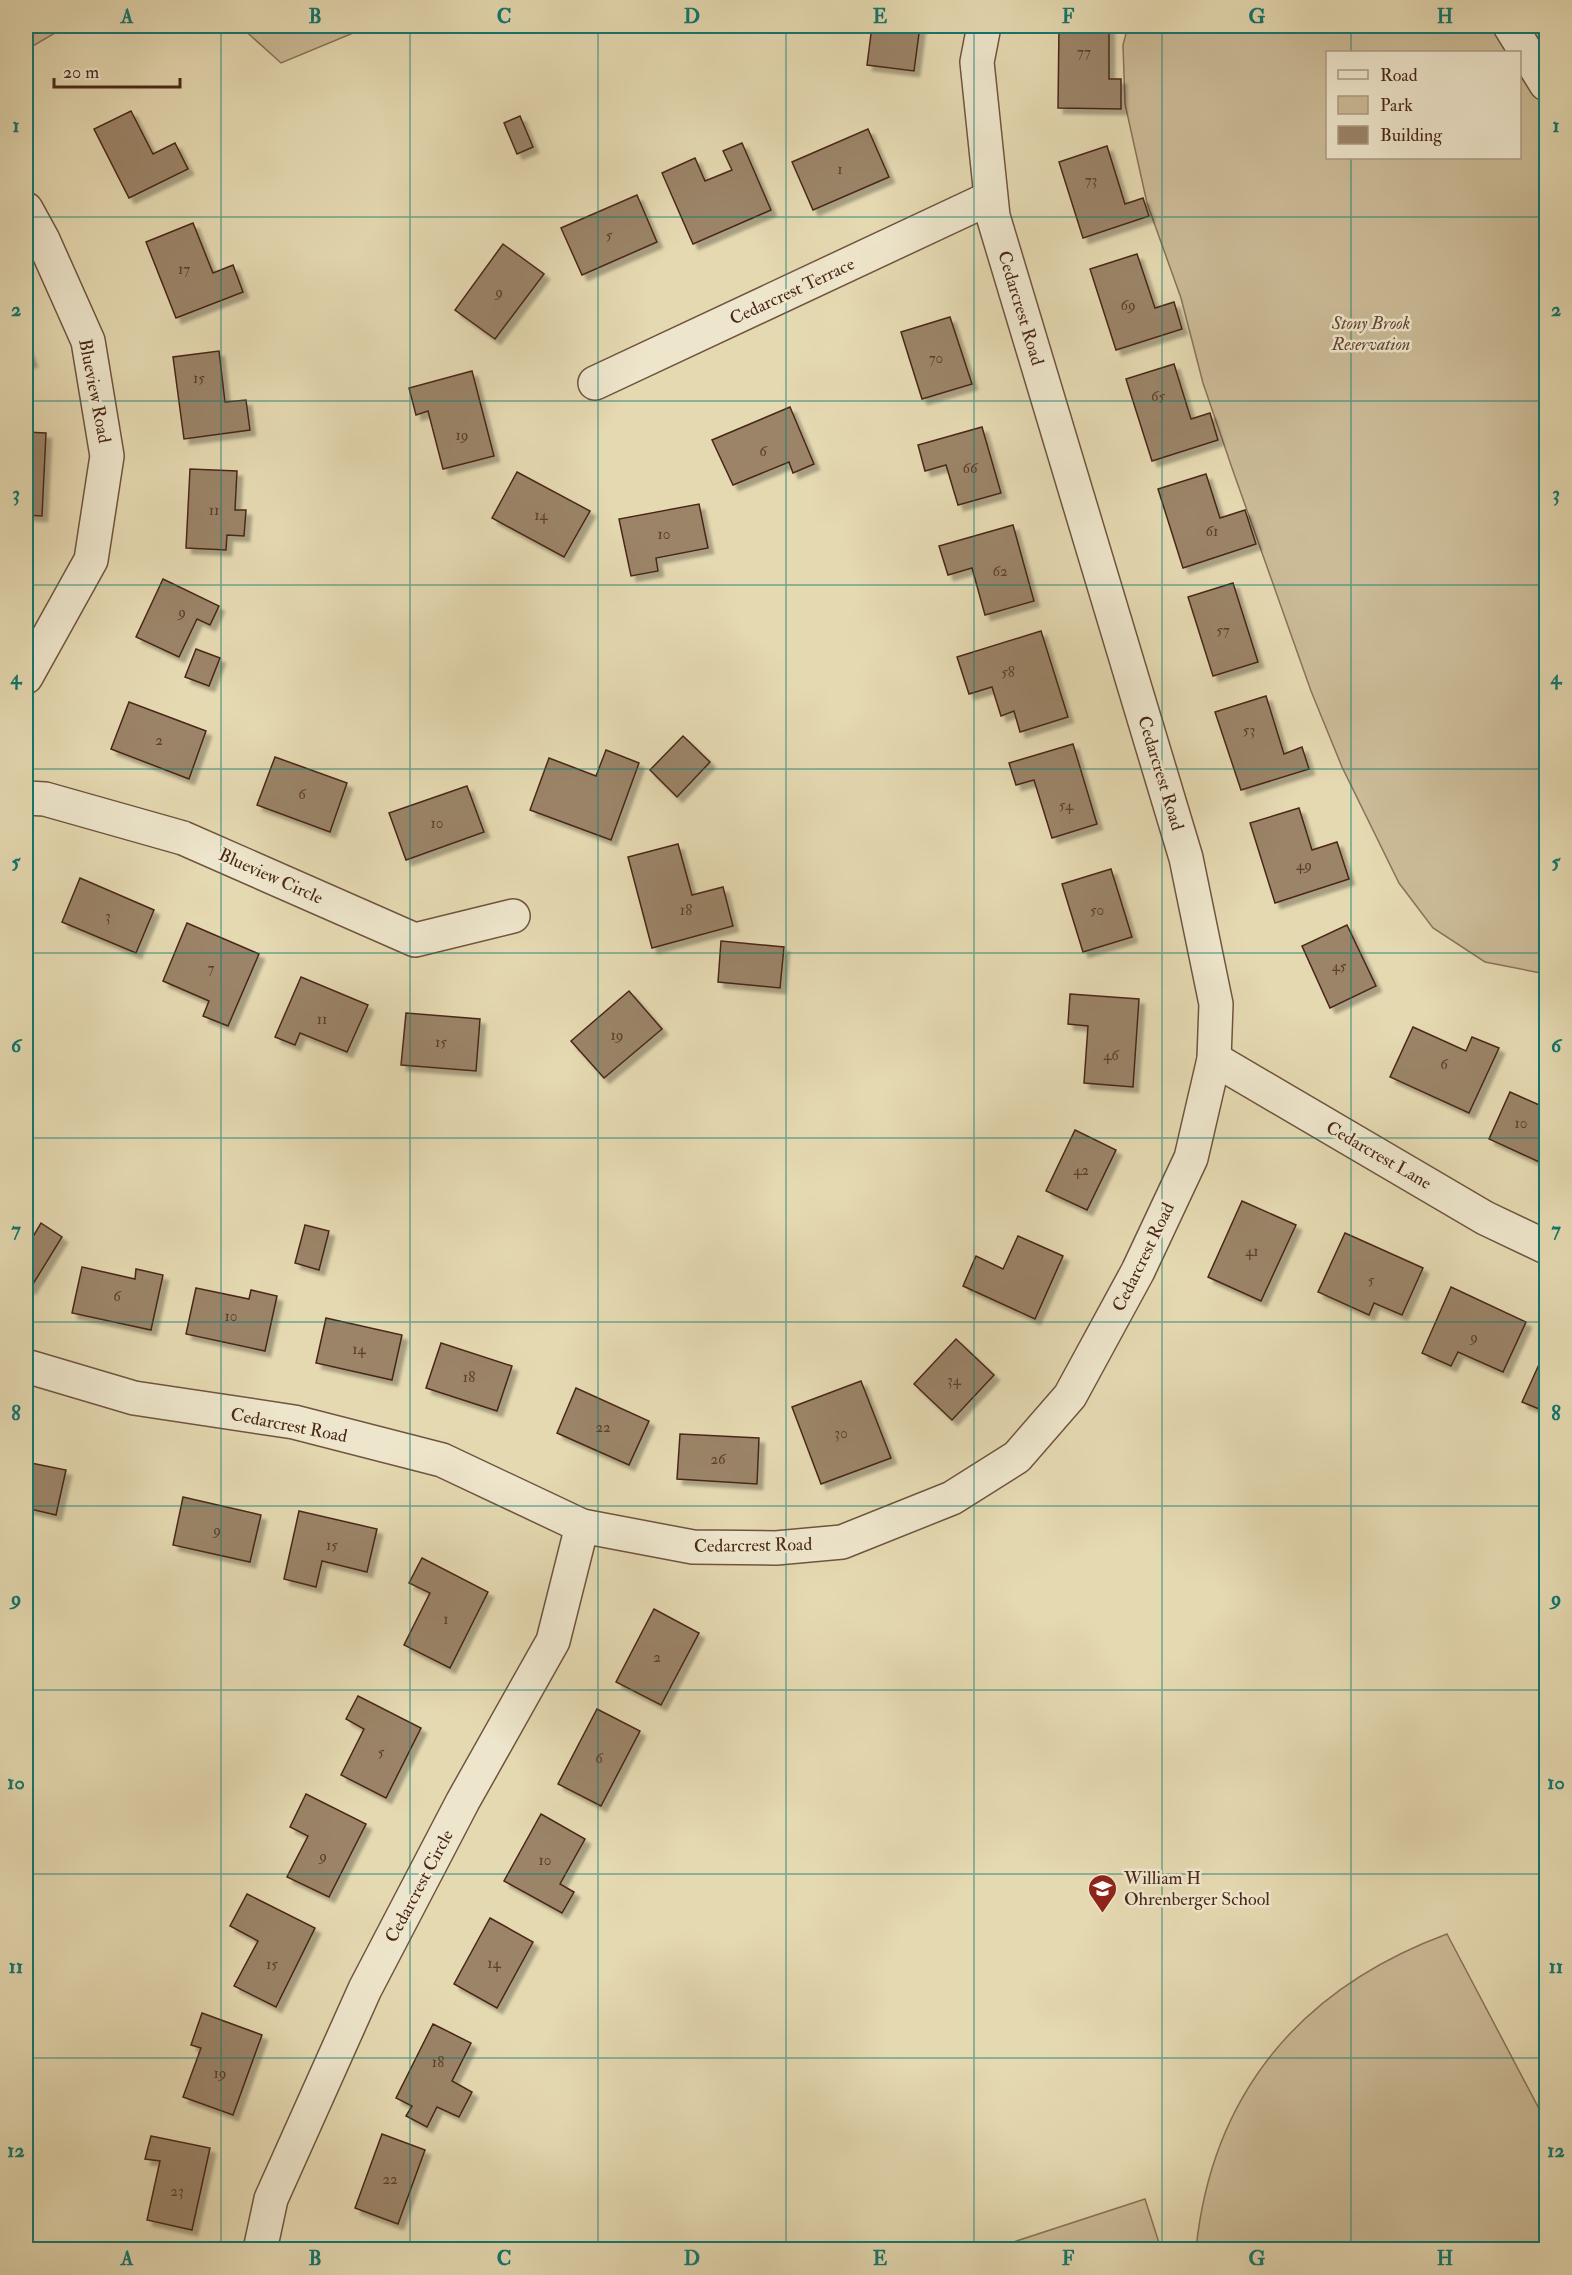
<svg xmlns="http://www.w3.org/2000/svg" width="1572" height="2275" font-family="'IM FELL Double Pica',serif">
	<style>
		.green { fill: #cbbb97; stroke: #8a7258; stroke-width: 1.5; fill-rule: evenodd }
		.building { fill: #9b8468; stroke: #4a2819; stroke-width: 1.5; filter: url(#shadow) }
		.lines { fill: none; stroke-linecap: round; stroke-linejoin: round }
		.minor-casing { stroke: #71543f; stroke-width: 36 }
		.minor { stroke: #eee6cc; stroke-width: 33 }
		.grid { fill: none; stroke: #0f766e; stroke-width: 1.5; stroke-opacity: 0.55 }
		.labels { text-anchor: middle; stroke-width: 5; stroke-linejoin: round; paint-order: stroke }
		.number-label { font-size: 15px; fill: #5e3f2d }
		.street-label { font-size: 18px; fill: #4a2819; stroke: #eee6cc }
		.park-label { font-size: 18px; font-style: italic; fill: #644532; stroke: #eee6cc }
		.poi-label { font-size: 18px; fill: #4a2819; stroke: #eee6cc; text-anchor: start }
		.neatline { fill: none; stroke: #0f766e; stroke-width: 2 }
		.grid-label { font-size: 20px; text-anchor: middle; font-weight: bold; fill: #0f766e }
	</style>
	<defs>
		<filter id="shadow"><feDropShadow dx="5.5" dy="5.5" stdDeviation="1.5" flood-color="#0004"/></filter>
	</defs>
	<rect width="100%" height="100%" fill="#e5d9b1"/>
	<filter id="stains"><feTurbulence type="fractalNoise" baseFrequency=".00333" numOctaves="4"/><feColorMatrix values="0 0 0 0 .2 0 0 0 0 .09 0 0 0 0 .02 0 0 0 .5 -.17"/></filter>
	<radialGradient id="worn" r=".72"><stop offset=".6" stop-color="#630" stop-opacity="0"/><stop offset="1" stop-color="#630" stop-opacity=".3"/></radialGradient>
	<g class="green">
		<polygon points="26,26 67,26 26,50"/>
		<polygon points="240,26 370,26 281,63"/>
		<path d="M1128 26H1546V974L1485 962 1433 928 1399 883 1342 767 1311 691 1232 468 1203 383 1181 298 1147 203 1125 104 1123 45ZM1328 52H1520V158H1328Z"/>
		<path d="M1447 1934 1546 2122V2249H1196C1212 2093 1301 1988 1447 1934Z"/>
		<polygon points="1145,2199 1161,2249 992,2249"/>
	</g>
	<g class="building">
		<polygon points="872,26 920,26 914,71 867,65"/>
		<polygon points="1059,26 1109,26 1109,79 1121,79 1121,109 1058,108"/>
		<polygon points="131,111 153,154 175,143 188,169 129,198 94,129"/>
		<polygon points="520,116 533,147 517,154 504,123"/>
		<polygon points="868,129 889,177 813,210 792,162"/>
		<polygon points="742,143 771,210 693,244 662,173 695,158 705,181 732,170 723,151"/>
		<polygon points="1107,146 1125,204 1143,198 1149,216 1083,238 1059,162"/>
		<polygon points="637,195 657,242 582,275 561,228"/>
		<polygon points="193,223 213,273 233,265 243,292 176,318 146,242"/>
		<polygon points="503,244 544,274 495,339 455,310"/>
		<polygon points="1137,254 1155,308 1174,302 1182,329 1116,350 1090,269"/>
		<polygon points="950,317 972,384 922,399 901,332"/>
		<polygon points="26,347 32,361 26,364"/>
		<polygon points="219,351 225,402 246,400 250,430 184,439 173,357"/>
		<polygon points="1174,364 1191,419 1210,413 1218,440 1152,461 1126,379"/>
		<polygon points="472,371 494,456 443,469 428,411 416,415 409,388"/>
		<polygon points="790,407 814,464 793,473 789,462 733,485 712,440"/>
		<polygon points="982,427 1001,493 958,505 946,465 925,471 918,445"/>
		<polygon points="26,432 46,433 42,516 26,515"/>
		<polygon points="190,469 237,471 235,510 246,510 244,536 227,535 226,550 186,548"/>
		<polygon points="517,472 590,511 564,557 492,518"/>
		<polygon points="1206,474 1220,518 1245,510 1256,544 1183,568 1158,489"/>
		<polygon points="699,504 708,548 656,558 658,571 631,576 619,519"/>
		<polygon points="1013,525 1034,601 985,615 972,568 948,575 939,546"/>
		<polygon points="163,579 219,606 210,625 197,619 179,657 136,637"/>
		<polygon points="1233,583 1258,662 1213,676 1188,597"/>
		<polygon points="1041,631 1068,717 1020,732 1014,711 1001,716 992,687 969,694 957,657"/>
		<polygon points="196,649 220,658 209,686 185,677"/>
		<polygon points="1266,696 1284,754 1302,747 1309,769 1241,790 1215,712"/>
		<polygon points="129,702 206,731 189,779 111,749"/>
		<polygon points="683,736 710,762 677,797 650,770"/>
		<polygon points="1073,744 1097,824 1052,838 1034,780 1016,785 1009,763"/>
		<polygon points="606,750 639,763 611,840 530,810 549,758 596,776"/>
		<polygon points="275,757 347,783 330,832 257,805"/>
		<polygon points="467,786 484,832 406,860 389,813"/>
		<polygon points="1299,808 1312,850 1337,842 1349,879 1275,903 1250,823"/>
		<polygon points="678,844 692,895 723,887 733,926 652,948 628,857"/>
		<polygon points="1111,869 1132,937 1083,952 1062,884"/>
		<polygon points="80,878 154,910 136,953 62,922"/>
		<polygon points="187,923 259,954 228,1026 203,1016 209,1001 163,981"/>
		<polygon points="1347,925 1376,986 1330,1008 1302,946"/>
		<polygon points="721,941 784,947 780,988 718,982"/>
		<polygon points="301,977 368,1005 347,1052 300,1033 295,1045 275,1037"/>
		<polygon points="629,991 662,1029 604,1078 571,1041"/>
		<polygon points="1070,994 1139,999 1133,1087 1084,1083 1088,1026 1068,1024"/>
		<polygon points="406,1013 480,1019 476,1071 401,1065"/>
		<polygon points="1413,1027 1466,1051 1472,1037 1499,1048 1469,1113 1390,1077"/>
		<polygon points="1510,1092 1546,1108 1546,1165 1489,1139"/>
		<polygon points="1075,1130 1116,1150 1087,1210 1046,1191"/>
		<polygon points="1242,1201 1296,1225 1261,1301 1208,1277"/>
		<polygon points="41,1223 62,1237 30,1289 26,1286 26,1230 34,1235"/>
		<polygon points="305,1225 329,1231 319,1270 295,1263"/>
		<polygon points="1345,1233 1423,1268 1402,1315 1374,1303 1369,1315 1318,1292"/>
		<polygon points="1018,1236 1063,1256 1035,1319 963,1286 976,1256 1003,1269"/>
		<polygon points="82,1267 135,1279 136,1269 163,1275 151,1330 72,1313"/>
		<polygon points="1451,1287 1526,1322 1503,1372 1458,1352 1451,1366 1422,1353"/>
		<polygon points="196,1288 249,1299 251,1290 277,1296 265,1351 186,1334"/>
		<polygon points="326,1318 402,1335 392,1380 316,1363"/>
		<polygon points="956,1339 994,1375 952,1420 914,1384"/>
		<polygon points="441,1343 512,1366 497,1411 426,1388"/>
		<polygon points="1546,1349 1546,1406 1544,1411 1522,1402"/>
		<polygon points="861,1381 891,1458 821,1484 792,1407"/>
		<polygon points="576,1388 649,1421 629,1465 557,1433"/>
		<polygon points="680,1434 759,1438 757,1484 677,1479"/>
		<polygon points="26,1462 66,1470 56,1515 26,1508"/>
		<polygon points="183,1497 261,1515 250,1562 173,1545"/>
		<polygon points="299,1511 377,1529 367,1572 322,1561 316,1587 284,1579"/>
		<polygon points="422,1558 488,1592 450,1668 404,1645 430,1593 409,1583"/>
		<polygon points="654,1609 699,1633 661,1705 616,1682"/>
		<polygon points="358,1696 421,1728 386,1798 341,1775 364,1729 346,1719"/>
		<polygon points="597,1709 640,1731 601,1806 558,1784"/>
		<polygon points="306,1794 366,1824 329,1897 287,1877 308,1836 290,1827"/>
		<polygon points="541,1814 585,1839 560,1884 574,1892 562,1913 504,1881"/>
		<polygon points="247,1894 315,1928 276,2007 234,1986 258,1941 230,1926"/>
		<polygon points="490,1918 533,1942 497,2008 454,1984"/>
		<polygon points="202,2013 262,2035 233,2115 183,2097 201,2048 191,2045"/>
		<polygon points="433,2024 471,2043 452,2081 472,2092 459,2117 437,2107 427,2127 406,2116 412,2106 396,2098"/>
		<polygon points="382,2134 425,2150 398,2224 355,2208"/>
		<polygon points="151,2136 210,2148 192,2230 147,2220 160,2161 145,2159"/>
	</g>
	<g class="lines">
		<defs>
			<g id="minor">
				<polyline points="1510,26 1546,84"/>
				<polyline points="26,209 43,240 88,341 107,456 91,560 26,677"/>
				<polyline points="595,383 990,198"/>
				<polyline points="26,798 45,799 183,838 415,940 513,916"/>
				<polyline points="1214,1059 1485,1218 1546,1247"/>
				<polyline points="26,1366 134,1398 294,1422 442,1460 582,1526 693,1547 776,1548 842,1542 952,1498 1017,1457 1070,1396 1138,1271 1191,1158 1214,1059 1216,1004 1186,858 993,216 977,62 984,26"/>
				<polyline points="260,2250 271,2199 365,1989 463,1801 553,1641 582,1526"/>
			</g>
		</defs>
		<use href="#minor" class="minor-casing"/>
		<use href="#minor" class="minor"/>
	</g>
	<path class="grid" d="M221 26V2250M410 26V2250M598 26V2250M786 26V2250M974 26V2250M1162 26V2250M1351 26V52M1351 158V2250M26 217H1546M26 401H1546M26 585H1546M26 769H1546M26 953H1546M26 1138H1546M26 1322H1546M26 1506H1546M26 1690H1546M26 1874H1546M26 2058H1546"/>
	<defs>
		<symbol id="school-pin" viewBox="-11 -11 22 30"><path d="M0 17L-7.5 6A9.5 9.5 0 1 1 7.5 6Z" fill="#8f2418" stroke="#eee6cc"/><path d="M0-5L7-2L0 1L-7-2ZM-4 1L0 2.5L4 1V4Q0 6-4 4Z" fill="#fff"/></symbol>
	</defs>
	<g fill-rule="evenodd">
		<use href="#school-pin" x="1086" y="1872" width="33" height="45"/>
	</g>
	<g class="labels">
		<g class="number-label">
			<text x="1084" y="57">77</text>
			<text x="840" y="174">1</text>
			<text x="1091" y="185">73</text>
			<text x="609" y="240">5</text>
			<text x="184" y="274">17</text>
			<text x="499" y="297">9</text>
			<text x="1128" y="310">69</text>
			<text x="936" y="363">70</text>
			<text x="199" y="383">15</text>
			<text x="1158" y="401">65</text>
			<text x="462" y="440">19</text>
			<text x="763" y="456">6</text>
			<text x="970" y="473">66</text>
			<text x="214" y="515">11</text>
			<text x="541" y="520">14</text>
			<text x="1212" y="536">61</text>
			<text x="664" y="539">10</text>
			<text x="1000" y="576">62</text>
			<text x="182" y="617">9</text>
			<text x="1223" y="635">57</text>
			<text x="1008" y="677">58</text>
			<text x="1249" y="735">53</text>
			<text x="159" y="745">2</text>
			<text x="302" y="799">6</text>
			<text x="1066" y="810">54</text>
			<text x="437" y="828">10</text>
			<text x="1304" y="870">49</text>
			<text x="686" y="915">18</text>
			<text x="1097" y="915">50</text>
			<text x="108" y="921">3</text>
			<text x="1339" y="971">45</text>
			<text x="211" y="973">7</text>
			<text x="322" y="1024">11</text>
			<text x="617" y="1040">19</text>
			<text x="441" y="1047">15</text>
			<text x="1111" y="1060">46</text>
			<text x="1444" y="1069">6</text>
			<text x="1521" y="1128">10</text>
			<text x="1081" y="1175">42</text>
			<text x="1252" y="1256">41</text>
			<text x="1371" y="1285">5</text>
			<text x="117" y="1301">6</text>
			<text x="231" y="1321">10</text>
			<text x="1474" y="1342">9</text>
			<text x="359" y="1354">14</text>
			<text x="469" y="1382">18</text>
			<text x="954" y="1385">34</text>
			<text x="603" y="1432">22</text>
			<text x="841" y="1438">30</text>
			<text x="718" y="1464">26</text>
			<text x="217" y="1535">9</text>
			<text x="332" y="1550">15</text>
			<text x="446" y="1624">1</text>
			<text x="657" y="1662">2</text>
			<text x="381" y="1757">5</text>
			<text x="599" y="1763">6</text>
			<text x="323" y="1861">9</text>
			<text x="545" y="1865">10</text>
			<text x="494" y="1968">14</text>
			<text x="272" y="1969">15</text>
			<text x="438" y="2067">18</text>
			<text x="220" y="2078">19</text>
			<text x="390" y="2184">22</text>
			<text x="177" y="2196">23</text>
		</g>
		<g class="street-label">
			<text transform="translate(792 291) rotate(-25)" y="6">Cedarcrest Terrace</text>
			<text transform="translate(1021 308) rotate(73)" y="6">Cedarcrest Road</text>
			<text transform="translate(95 391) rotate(79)" y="6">Blueview Road</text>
			<text transform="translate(1161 773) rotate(73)" y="6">Cedarcrest Road</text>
			<text transform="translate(271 876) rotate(24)" y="6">Blueview Circle</text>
			<text transform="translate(1379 1155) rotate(30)" y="6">Cedarcrest Lane</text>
			<text transform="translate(1143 1257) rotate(-64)" y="6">Cedarcrest Road</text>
			<text transform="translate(289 1425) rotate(11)" y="6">Cedarcrest Road</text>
			<text transform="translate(753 1545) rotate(-1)" y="6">Cedarcrest Road</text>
			<text transform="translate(419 1886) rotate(-62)" y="6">Cedarcrest Circle</text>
		</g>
		<g class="park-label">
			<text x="1371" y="329">Stony Brook<tspan x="1371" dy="21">Reservation</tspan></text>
		</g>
		<g class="poi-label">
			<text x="1124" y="1884">William H<tspan x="1124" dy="21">Ohrenberger School</tspan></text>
		</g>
	</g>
	<rect width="1572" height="2275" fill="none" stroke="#e5d9b1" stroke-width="66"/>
	<rect x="1326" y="51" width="195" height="108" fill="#eee6cc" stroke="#ac9a84" stroke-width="1.5"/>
	<rect x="1338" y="70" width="30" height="9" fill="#eee6cc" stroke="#ac9a84" stroke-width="1.5"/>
	<text x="1380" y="81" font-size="18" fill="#4a2819">Road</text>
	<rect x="1338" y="96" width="30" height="18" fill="#cbbb97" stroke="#ac9a84" stroke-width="1.5"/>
	<text x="1380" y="111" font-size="18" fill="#4a2819">Park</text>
	<rect x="1338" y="126" width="30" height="18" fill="#9b8468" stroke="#ac9a84" stroke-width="1.5"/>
	<text x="1380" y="141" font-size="18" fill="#4a2819">Building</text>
	<path d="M54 78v9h126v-9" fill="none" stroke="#4a2819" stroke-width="3"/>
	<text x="63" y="78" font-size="18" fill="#4a2819" stroke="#eee6cc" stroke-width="4.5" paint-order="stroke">20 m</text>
	<rect x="33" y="33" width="1506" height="2209" class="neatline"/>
	<g class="grid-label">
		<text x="127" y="23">A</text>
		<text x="315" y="23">B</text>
		<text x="504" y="23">C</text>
		<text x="692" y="23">D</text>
		<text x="880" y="23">E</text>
		<text x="1068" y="23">F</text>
		<text x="1257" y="23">G</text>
		<text x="1445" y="23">H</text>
		<text x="16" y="132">1</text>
		<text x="1556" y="132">1</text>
		<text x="16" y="316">2</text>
		<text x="1556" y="316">2</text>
		<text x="16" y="500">3</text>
		<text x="1556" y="500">3</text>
		<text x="16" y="684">4</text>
		<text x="1556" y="684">4</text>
		<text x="16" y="868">5</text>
		<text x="1556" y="868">5</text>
		<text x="16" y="1052">6</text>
		<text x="1556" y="1052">6</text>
		<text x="16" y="1236">7</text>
		<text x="1556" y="1236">7</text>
		<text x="16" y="1420">8</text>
		<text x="1556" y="1420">8</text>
		<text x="16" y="1605">9</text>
		<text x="1556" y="1605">9</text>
		<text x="16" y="1789">10</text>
		<text x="1556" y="1789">10</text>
		<text x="16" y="1973">11</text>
		<text x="1556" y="1973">11</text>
		<text x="16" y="2157">12</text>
		<text x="1556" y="2157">12</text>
		<text x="127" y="2265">A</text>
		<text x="315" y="2265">B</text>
		<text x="504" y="2265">C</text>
		<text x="692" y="2265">D</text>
		<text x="880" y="2265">E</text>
		<text x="1068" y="2265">F</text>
		<text x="1257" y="2265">G</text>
		<text x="1445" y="2265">H</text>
	</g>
	<rect width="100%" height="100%" filter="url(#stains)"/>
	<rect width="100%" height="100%" fill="url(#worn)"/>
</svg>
